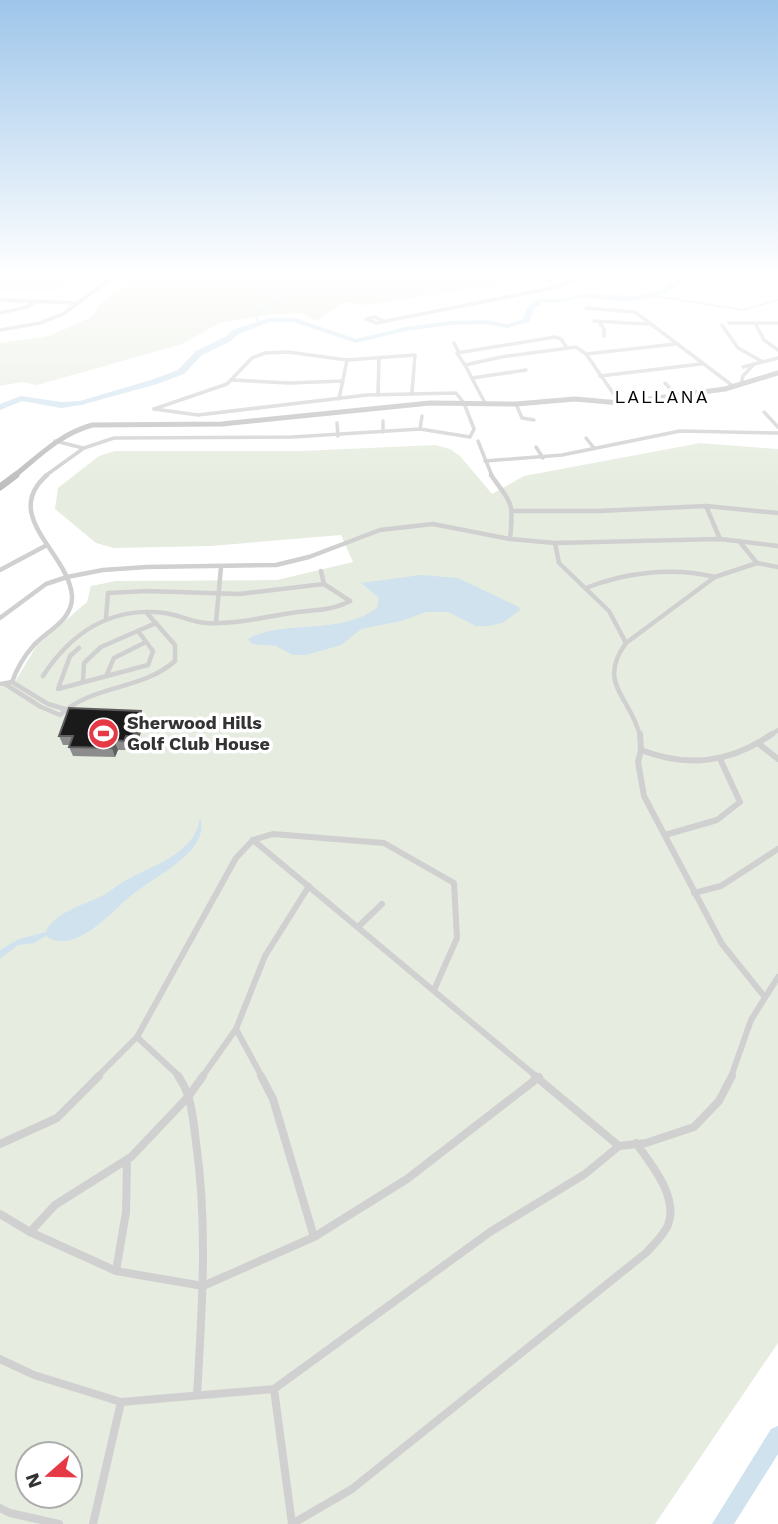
<svg xmlns="http://www.w3.org/2000/svg" width="778" height="1524" font-family="'Work Sans',sans-serif">
	<style>
		.green { fill: #e6ecdf; fill-rule: evenodd }
		.water { fill: #cfe2ee }
		.lines { fill: none; stroke-linecap: round; stroke-linejoin: round }
		.stream { stroke: #cfe2ee; stroke-width: 2 }
		.river { fill: #cfe2ee; fill-rule: evenodd }
		.street-far3 { stroke: #d0d0d0; stroke-width: 3.5 }
		.street-far2 { stroke: #d0d0d0; stroke-width: 4.5 }
		.street-far1 { stroke: #d0d0d0; stroke-width: 6 }
		.street { stroke: #d0d0d0; stroke-width: 8 }
		.secondary-far1 { stroke: #bdbdbd; stroke-width: 5 }
		.secondary { stroke: #bdbdbd; stroke-width: 7 }
		.wall { fill: #8c8c8c }
		.shaded-wall { fill: #5f5f5f }
		.building { fill: #1a1a1a; stroke: #5f5f5f; stroke-width: 2 }
		.labels { text-anchor: middle; stroke-width: 7; stroke-linejoin: round; paint-order: stroke }
		.far-quarter-label { font-size: 18px; letter-spacing: 2px; fill: #000; stroke: #fff }
		.poi-label { font-size: 18px; font-weight: bold; fill: #333; stroke: #fff; text-anchor: start }
	</style>
	<rect width="100%" height="100%" fill="#fff"/>
	<g class="green">
		<polygon points="0,277 81,277 52,291 0,290"/>
		<path d="M143 277H518L517 281 538 289 532 290 514 282 366 305 344 302 316 321 302 313 274 314 219 323 182 344 37 385 22 382 0 386V343L49 336 92 317C100 298 125 284 143 277Z"/>
		<path d="M700 443 778 449V1343L655 1524H0V687L16 680 37 645 87 602 91 586 116 581 277 580 353 562 341 535 211 546 114 548 96 543 55 509 58 488 99 456 115 451H302L435 445 450 449 460 456 492 494 524 476ZM28 1454H70V1496H28Z"/>
	</g>
	<g class="water">
		<path d="M421 575 458 578 519 607 520 610 504 622 490 626H476L448 612H426L401 621 361 629 341 645 306 655H293L276 646 252 644 248 639C282 619 339 636 377 608L379 598 361 583Z"/>
		<path d="M200 818C211 852 153 877 132 895 113 910 74 957 46 936L34 943 18 945 0 959V950L19 939 46 932C53 913 83 905 100 897 108 893 115 887 123 882 151 865 195 855 200 818Z"/>
	</g>
	<g class="lines">
		<g class="stream">
			<polyline points="656,296 743,310 778,300"/>
			<polyline points="257,323 258,312 290,296 289,284 292,277"/>
		</g>
		<g class="river">
			<path d="M679 277H687C666 299 639 303 609 300 600 300 590 297 581 298 565 300 560 304 543 302L534 309 529 322 507 328 485 324 451 325 405 331 356 343 294 322H269L237 335 231 341 202 355 184 374 157 384 81 405 61 408 22 401 0 410V404L21 396 61 402 80 401 151 380 178 370 196 351 225 337 231 331 268 318H295L356 339 405 327 451 321 485 320 507 324 523 319 528 306 538 298 560 299 585 294 638 296 660 291Z"/>
			<polygon points="778,1426 778,1454 734,1524 712,1524 771,1429"/>
		</g>
		<g class="street-far3">
			<polyline points="547,277 557,287"/>
			<polyline points="0,300 77,303"/>
			<polyline points="586,308 635,312 733,386"/>
			<polyline points="0,313 27,307 37,301"/>
			<polyline points="383,321 375,317 366,319 376,323 557,287 580,277"/>
			<polyline points="594,321 648,324"/>
			<polyline points="599,322 604,329 604,336"/>
			<polyline points="729,323 778,323"/>
			<polyline points="722,325 738,348 763,362"/>
			<polyline points="756,325 764,340 778,350"/>
			<polyline points="0,330 40,323 63,314 113,277"/>
			<polyline points="454,343 459,353"/>
			<polyline points="586,354 620,403"/>
			<polyline points="465,365 457,353 555,337 561,339 567,348"/>
			<polyline points="743,367 778,358"/>
			<polyline points="600,376 701,364"/>
			<polyline points="472,378 526,370"/>
			<polyline points="231,380 289,383 343,381"/>
			<polyline points="665,383 677,396"/>
			<polyline points="741,384 743,376 754,364"/>
			<polyline points="378,395 379,358"/>
			<polyline points="339,399 347,360"/>
			<polyline points="485,403 465,365 501,357 576,347 586,354 675,344"/>
			<polyline points="516,404 522,418 534,420"/>
			<polyline points="154,409 227,384 252,358 265,353 288,352 347,360 415,355 412,392"/>
			<polyline points="764,412 778,427"/>
			<polyline points="383,421 383,432"/>
			<polyline points="337,423 338,436"/>
			<polyline points="420,429 422,416"/>
			<polyline points="586,438 594,448"/>
			<polyline points="55,441 83,448"/>
			<polyline points="478,441 492,476"/>
			<polyline points="536,447 543,458"/>
			<polyline points="485,461 562,455 680,431 778,433"/>
			<polyline points="45,476 84,448 114,438 293,437 420,429 470,437 474,429 464,403 456,393 367,395 198,415 154,409"/>
		</g>
		<g class="street-far2">
			<path d="M491 475C512 505 514 501 510 539"/>
			<polyline points="706,506 720,539"/>
			<polyline points="513,511 598,511 706,506 778,513"/>
			<polyline points="739,541 757,563"/>
			<polyline points="555,543 559,563 609,611 626,643"/>
			<polyline points="0,570 47,545"/>
			<polyline points="321,571 324,584 350,601"/>
			<path d="M586 588C626 572 673 567 715 577"/>
			<polyline points="0,618 46,584 67,577 103,570 147,567 276,565 309,557 380,530 433,524 510,539 555,543 720,539 778,546"/>
			<polyline points="106,618 108,593 147,591 239,594 324,584"/>
			<polyline points="216,622 221,567"/>
			<polyline points="79,648 70,656 58,689 148,665 153,651 138,631"/>
			<polyline points="107,674 114,658 146,642"/>
			<path d="M43 676C71 633 111 606 165 613 179 615 192 622 206 623 237 625 267 616 298 612 315 610 334 610 350 601"/>
			<polyline points="83,681 84,663 101,647 156,623"/>
			<path d="M12 682C17 668 24 656 34 645 48 630 73 620 72 596 69 553 0 516 47 475"/>
			<polyline points="0,684 12,682 48,704 65,709"/>
			<path d="M5 684 41 707 60 715C93 684 141 691 175 661V645L146 612"/>
			<path d="M640 736C631 697 596 684 626 643L715 577 757 563 778 567"/>
			<polyline points="769,736 778,730"/>
		</g>
		<g class="street-far1">
			<path d="M640 734 641 750C688 768 730 763 772 734"/>
			<polyline points="759,744 778,759"/>
			<polyline points="641,750 638,762 644,796 722,944 764,996"/>
			<polyline points="665,835 717,820 740,802 721,761"/>
			<polyline points="253,840 537,1077"/>
			<polyline points="694,893 721,886 778,849"/>
			<polyline points="358,927 382,904"/>
			<polyline points="236,1029 262,1077"/>
			<polyline points="137,1037 180,1077"/>
			<polyline points="97,1077 137,1037 236,858 253,840 273,834 384,843 454,883 457,938 434,990"/>
			<polyline points="202,1077 236,1029 265,956 309,886"/>
			<polyline points="731,1077 751,1020 778,977"/>
		</g>
		<g class="street">
			<path d="M178 1076C192 1095 193 1119 196 1142 208 1227 202 1310 197 1395"/>
			<polyline points="261,1076 273,1099 314,1237"/>
			<polyline points="535,1076 619,1146"/>
			<polyline points="0,1144 57,1118 99,1076"/>
			<polyline points="0,1214 30,1232 116,1271 203,1286 314,1237 407,1179 539,1077"/>
			<polyline points="30,1232 55,1205 131,1157 188,1097 203,1076"/>
			<polyline points="116,1271 126,1212 127,1160"/>
			<polyline points="0,1359 34,1375 121,1402 274,1389 490,1232 585,1174 619,1146 646,1143 694,1127 719,1101 732,1076"/>
			<polyline points="274,1389 292,1524"/>
			<polyline points="0,1508 10,1513 59,1524"/>
			<polyline points="93,1524 121,1402"/>
			<path d="M292 1524 352 1489 647 1252C654 1244 664 1235 668 1225 679 1197 651 1164 636 1143"/>
		</g>
		<path class="secondary-far1" d="M14 476C39 456 60 434 92 425L222 424 430 403 516 404 575 399 620 403 725 389 778 373"/>
		<polyline class="secondary" points="0,487 16,475"/>
	</g>
	<polygon class="wall" points="144,720 137,746 129,745 128,750 118,750 115,757 73,756 69,747 70,745 63,745 59,736"/>
	<g class="shaded-wall">
		<polygon points="141,711 144,720 137,746 133,737"/>
		<polygon points="126,736 129,745 128,750 124,741"/>
		<polygon points="114,740 118,750 115,757 112,748"/>
	</g>
	<polygon class="building" points="69,708 141,711 133,737 126,736 124,741 114,740 112,748 69,747 73,736 59,736"/>
	<linearGradient id="sky" x2="0" y2="1"><stop stop-color="#9ec6ea"/><stop offset="0.56" stop-color="#fff"/><stop offset="1" stop-color="#fff" stop-opacity="0"/></linearGradient>
	<rect width="778" height="491" fill="url(#sky)"/>
	<defs>
		<symbol id="stadium-disc" viewBox="-11 -11 22 22"><circle r="9.5" fill="#e63946" stroke="#fff"/><path d="M0-5a6.5 5 0 1 0 0 10a6.5 5 0 1 0 0-10ZM-3.5-1.8h7v3.6h-7Z" fill="#fff"/></symbol>
	</defs>
	<g fill-rule="evenodd">
		<use href="#stadium-disc" x="86" y="716" width="35" height="35"/>
	</g>
	<g class="labels">
		<g class="far-quarter-label">
			<text x="662" y="403">LALLANA</text>
		</g>
		<g class="poi-label">
			<text x="127" y="729">Sherwood Hills<tspan x="127" dy="21">Golf Club House</tspan></text>
		</g>
	</g>
	<g transform="translate(49 1475) rotate(250)"><circle r="33" fill="#ffffff" stroke="#adadad" stroke-width="2"/>
	<path d="M0-5L12 26L0 18L-12 26Z" fill="#e63946"/>
	<text y="-10" font-size="19" font-weight="bold" text-anchor="middle" fill="#333333">N</text>
	</g>
</svg>
